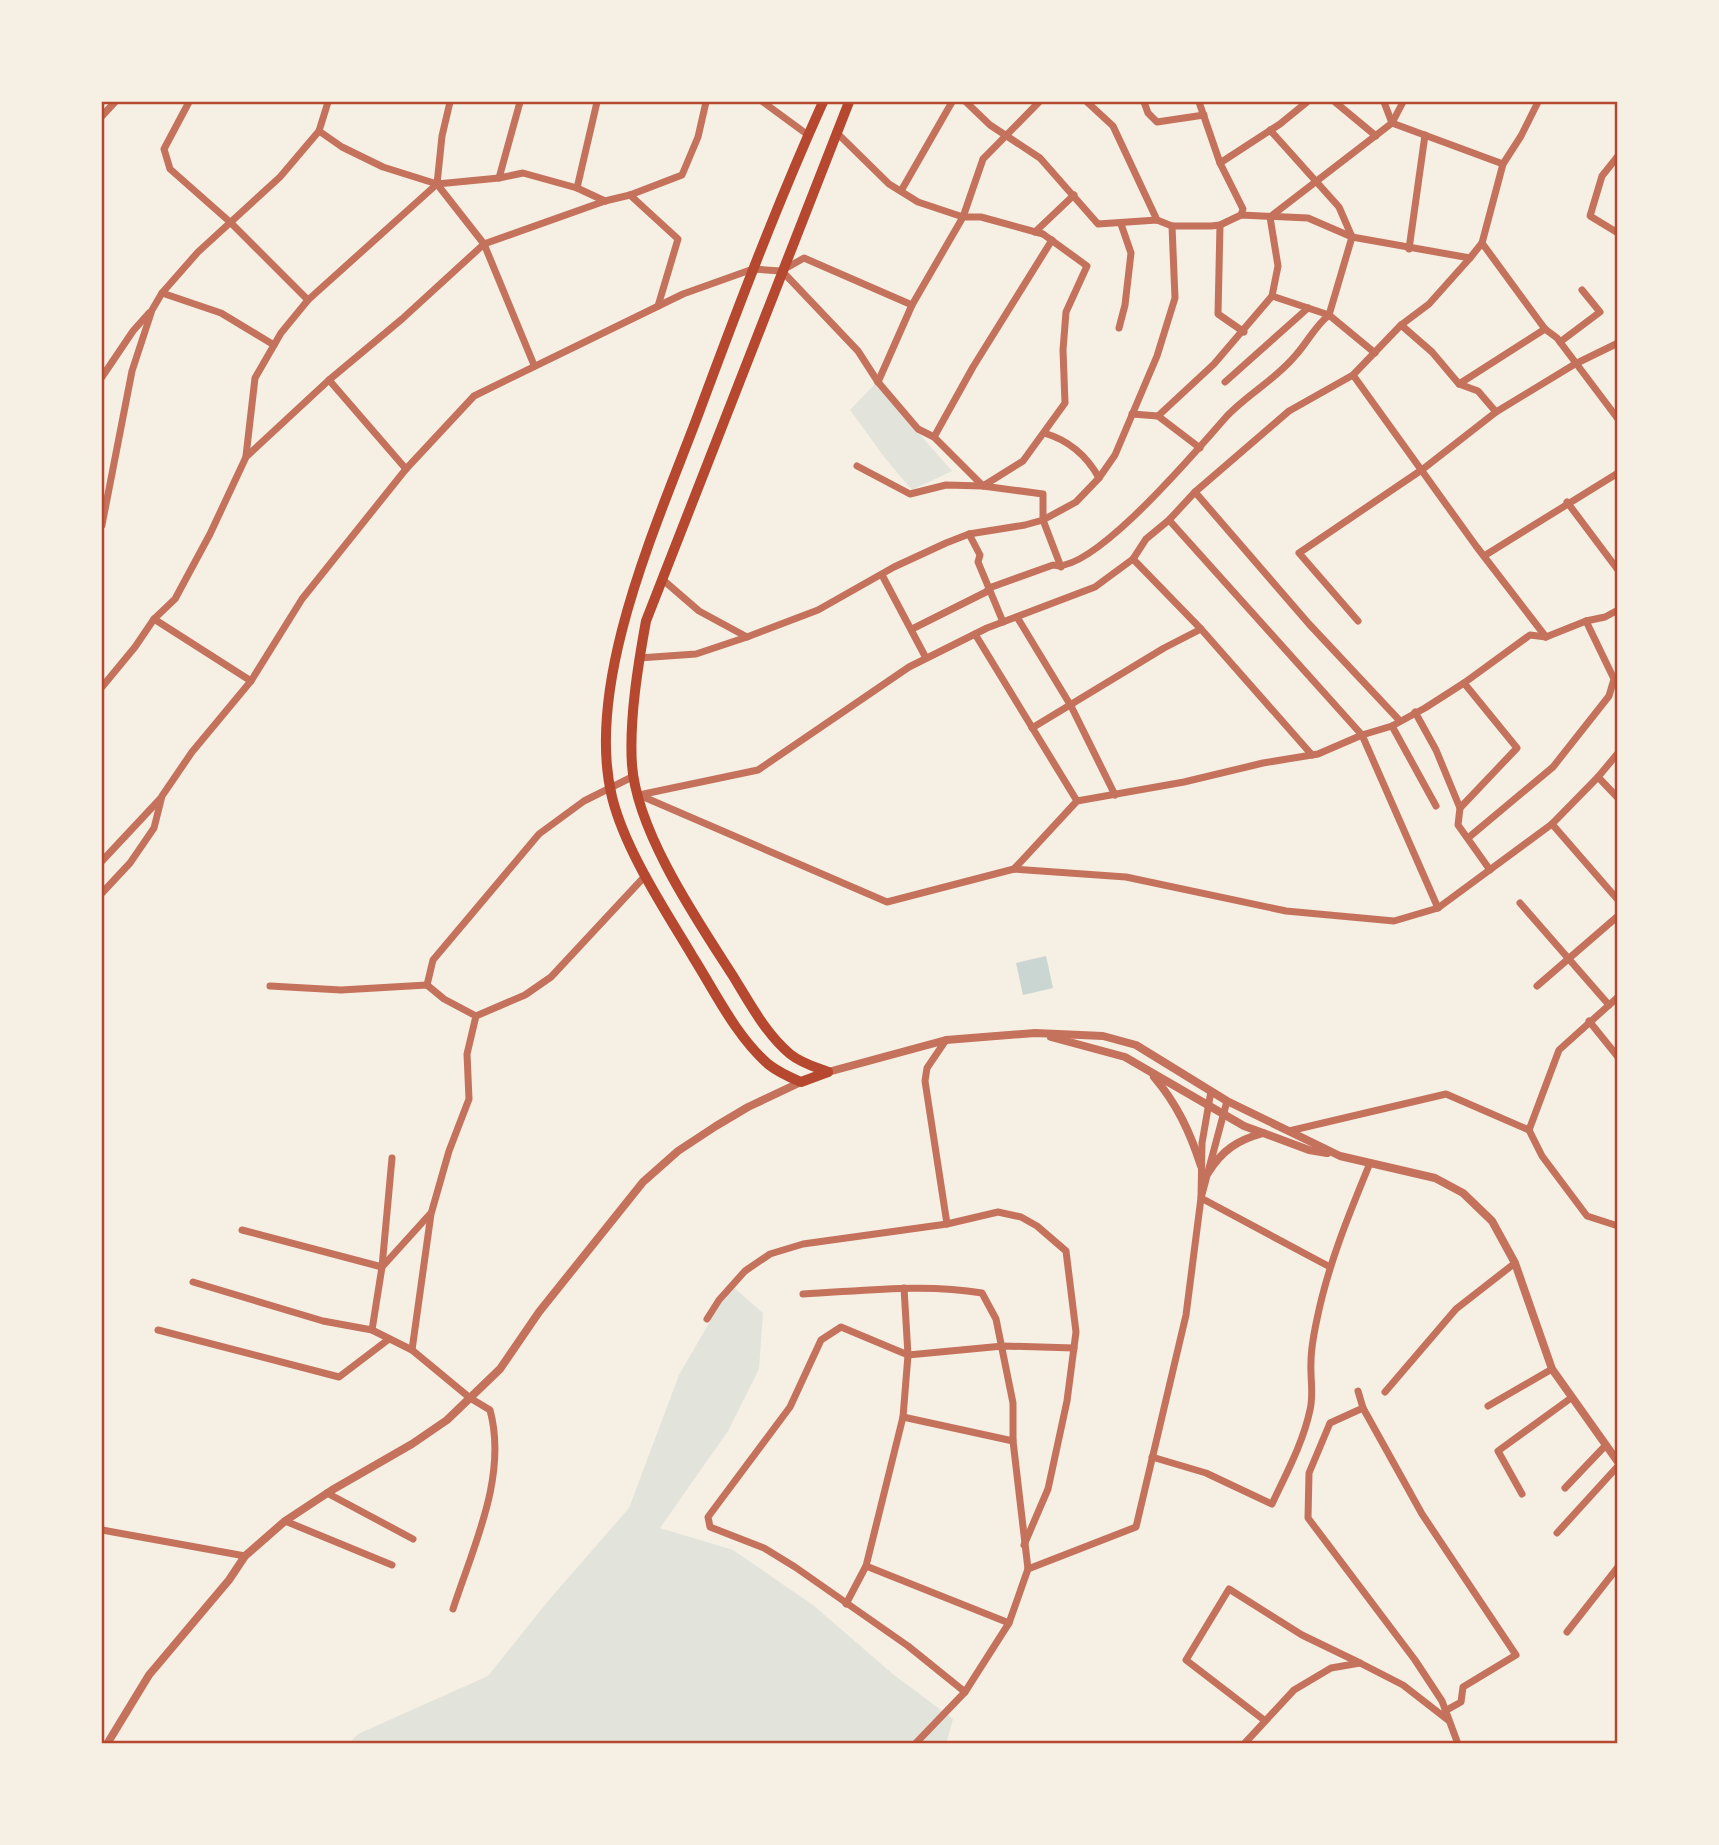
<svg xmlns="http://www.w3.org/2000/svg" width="1719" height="1845" font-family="Rubik,sans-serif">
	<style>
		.green { fill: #e2e4dc }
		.water { fill: #c9d6d2 }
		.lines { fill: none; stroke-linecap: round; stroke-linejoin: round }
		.minor { stroke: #c5725c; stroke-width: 7 }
		.tertiary { stroke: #c5725c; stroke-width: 8 }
		.secondary { stroke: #b5482f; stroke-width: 10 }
		.neatline { fill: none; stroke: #b5482f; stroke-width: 2.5 }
	</style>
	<rect width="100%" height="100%" fill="#f6efe4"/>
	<g class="green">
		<polygon points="875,384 952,471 912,490 885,458 850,410"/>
		<polygon points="731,1285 763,1313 759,1369 728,1431 660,1528 733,1550 813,1605 894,1675 953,1719 946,1744 348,1744 358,1734 488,1676 548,1601 629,1508 679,1375"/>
	</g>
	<polygon class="water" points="1046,956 1053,988 1023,995 1016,963"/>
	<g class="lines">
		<g class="minor">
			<polyline points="189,102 164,149 170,169 230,222 308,300"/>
			<polyline points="763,102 808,135"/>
			<polyline points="966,102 990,125 1040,158 1098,224 1157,220 1172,226 1211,226 1220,225 1241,215 1308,218 1352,237 1470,258"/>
			<polyline points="1087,102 1113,126 1157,220"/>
			<polyline points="1144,102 1148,113 1157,122 1204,115"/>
			<polyline points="1199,102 1220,163 1243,209 1241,215"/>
			<polyline points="1335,102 1376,136"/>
			<polyline points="1384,102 1392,123 1503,164"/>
			<polyline points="102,116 115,102"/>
			<polyline points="319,131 342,147 383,167 437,184 499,178 523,173 577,188 605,201"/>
			<polyline points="1618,156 1602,176 1590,216 1618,233"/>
			<polyline points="1220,163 1280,124 1307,102"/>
			<polyline points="499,178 520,102"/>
			<polyline points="437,184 484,244 534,365"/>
			<polyline points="577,188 597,102"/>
			<polyline points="901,191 952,102"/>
			<polyline points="630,195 678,239 658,306"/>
			<polyline points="1220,225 1218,314 1244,332"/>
			<polyline points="1035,232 1074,195"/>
			<polyline points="1482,243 1545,329 1557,338 1618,419"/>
			<polyline points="1409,249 1425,135"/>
			<polyline points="782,271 858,351 878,382 918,429 934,437 983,486 1023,461 1065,403 1063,350 1066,312 1087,266 1043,234 981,217 963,217 918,202 889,184 836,132"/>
			<polyline points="162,293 221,313 274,345"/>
			<polyline points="1272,296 1329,315 1375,353"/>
			<polyline points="1401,325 1432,352 1459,384 1478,391 1496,412"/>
			<polyline points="1119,328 1125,305 1131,253 1121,224"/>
			<polyline points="1560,342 1600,312 1582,290"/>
			<polyline points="1353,375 1476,546 1546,637"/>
			<polyline points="102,377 133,331 149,313"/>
			<polyline points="329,380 406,469"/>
			<polyline points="878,382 912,305 963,217 983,159 1039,102"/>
			<polyline points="1225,382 1308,308"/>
			<polyline points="1459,384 1545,329"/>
			<polyline points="1132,414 1158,416 1200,448"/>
			<polyline points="1158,416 1214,364 1272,296 1278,266 1270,217 1392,123 1403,102"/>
			<path d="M1044 433C1068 440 1087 456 1099 478"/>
			<polyline points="934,437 973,367 1052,240"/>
			<polyline points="246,456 255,378 281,333 308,300 437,184 442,136 450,102"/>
			<polyline points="857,466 910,494 946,485 983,486 1043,494 1043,520 1061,567"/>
			<polyline points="1195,492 1309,624 1400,721"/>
			<polyline points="1567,502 1618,570"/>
			<polyline points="1169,520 1362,735 1438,908"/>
			<polyline points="102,525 132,371 152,310 162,293 198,252 280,177 319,131 328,102"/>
			<polyline points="969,534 980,555 978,562 1003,622"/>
			<polyline points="1484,556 1618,473"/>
			<polyline points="1133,559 1201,629 1312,755"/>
			<polyline points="882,575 926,658"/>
			<polyline points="662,579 699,611 747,637 818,610 894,567 946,543 969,534 1025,525 1043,520 1076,502 1099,478 1115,455 1157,356 1175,298 1172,226"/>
			<polyline points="1017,617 1071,706 1115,795"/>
			<polyline points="154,619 251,681"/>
			<polyline points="1358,621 1299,553 1423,469 1496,412 1575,364 1618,343"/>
			<path d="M912 629 986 592 989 588 1053 565C1092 576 1200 446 1227 416 1248 394 1276 379 1295 356 1307 343 1315 326 1329 315L1352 237 1339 207 1270 130"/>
			<polyline points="975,634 1077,801"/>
			<polyline points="639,658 696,654 747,637"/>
			<polyline points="102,687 135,647 154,619 175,599 210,534 246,457 329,380 402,319 484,244 605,201 630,195 682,175 698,137 706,102"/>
			<polyline points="1415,712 1436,750 1460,808 1458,825 1490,870"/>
			<polyline points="1392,726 1436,806"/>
			<polyline points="1032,728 1164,648 1201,629"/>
			<polyline points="1598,777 1618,798"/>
			<polyline points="639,795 758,770 909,667 987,628 1095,587 1133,559 1146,539 1169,520 1195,492 1289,411 1353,375 1401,325 1429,304 1470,258 1482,243 1503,164 1521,136 1538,102"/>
			<polyline points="639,795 887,902 1014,869 1126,877 1286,911 1394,921 1438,908 1552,824 1598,777 1618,753"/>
			<polyline points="1460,808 1517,748 1464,683"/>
			<polyline points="1552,824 1618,900"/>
			<polyline points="1468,838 1553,767 1609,696 1614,679 1586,621"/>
			<polyline points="102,861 160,799"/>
			<polyline points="1014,869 1077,801 1184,782 1263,763 1318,754 1362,735 1392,726 1425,708 1464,683 1530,635 1546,637 1586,621 1605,617 1618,610"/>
			<polyline points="102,893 130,863 154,828 162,796 192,752 251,681 302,599 406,469 474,396 683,294 753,269 781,271 804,258 912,305"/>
			<polyline points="1520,903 1609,1005"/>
			<polyline points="427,985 433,960 539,834 584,801 634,776"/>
			<polyline points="270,986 341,990 427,985 444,999 476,1016"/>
			<polyline points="1537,986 1618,916"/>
			<polyline points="1589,1021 1618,1057"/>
			<polyline points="946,1040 927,1068 925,1081 947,1224"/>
			<polyline points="1211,1091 1202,1143 1201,1198 1330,1267"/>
			<polyline points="1529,1130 1559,1050 1618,997"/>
			<polyline points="1289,1131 1446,1094 1529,1130 1542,1156 1587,1216 1618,1226"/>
			<polyline points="242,1230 382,1267 430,1214"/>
			<path d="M193 1282 323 1321 372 1330 412 1350 470 1398 490 1410C508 1476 473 1547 453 1609"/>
			<path d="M803 1294C863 1291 924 1283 982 1293L996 1319 1013 1403V1441L1028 1569 1009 1623 965 1692 915 1744"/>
			<polyline points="707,1319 719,1300 745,1271 770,1254 803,1244 947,1224 998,1212 1021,1217 1037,1226 1066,1251 1076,1332 1067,1401 1048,1489 1024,1545"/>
			<polyline points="158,1330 339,1377 389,1339"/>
			<polyline points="372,1330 382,1267 392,1158"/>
			<polyline points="412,1350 431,1214 449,1151 469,1099 467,1054 476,1016 525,995 551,977 646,875"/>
			<polyline points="1358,1391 1363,1408 1330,1423 1309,1473 1308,1518 1415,1660 1442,1701 1458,1744"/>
			<polyline points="1385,1392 1456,1309 1515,1263"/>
			<polyline points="1488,1406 1552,1369"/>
			<polyline points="1363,1408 1422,1514 1516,1655 1463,1687 1461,1702 1445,1711"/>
			<polyline points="903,1417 1013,1441"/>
			<path d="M1152 1457 1206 1473 1272 1504C1286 1474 1303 1443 1310 1410 1314 1394 1310 1378 1311 1362 1311 1348 1314 1333 1317 1319 1328 1265 1349 1214 1370 1163"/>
			<polyline points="1565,1488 1605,1446"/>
			<polyline points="327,1493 413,1539"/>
			<polyline points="1522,1494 1498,1451 1571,1398"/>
			<polyline points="285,1521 392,1565"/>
			<polyline points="102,1530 245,1556"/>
			<polyline points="1557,1533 1618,1466"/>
			<polyline points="866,1566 1009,1623"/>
			<polyline points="1028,1569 1136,1527 1186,1315 1201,1198 1227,1101"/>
			<polyline points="846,1604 866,1566 903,1417 908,1355 904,1288"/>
			<polyline points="1567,1632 1618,1567"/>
			<polyline points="965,1692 908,1646 795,1567 764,1548 710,1527 708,1517 790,1407 821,1340 841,1327 908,1355 1003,1346 1074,1348"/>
			<polyline points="1264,1720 1186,1660 1229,1589 1302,1635 1360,1663"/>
			<polyline points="1244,1744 1294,1690 1331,1668 1360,1663 1403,1685 1448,1720"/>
		</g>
		<g class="tertiary">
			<polyline points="1051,1037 1125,1057 1244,1126 1309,1150 1327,1153"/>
			<polyline points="828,1072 946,1040 1035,1033 1103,1036 1136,1045 1227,1101 1340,1156 1435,1178 1463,1193 1492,1221 1515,1263 1552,1369 1618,1462"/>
			<path d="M1154 1077C1177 1104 1190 1132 1201 1166"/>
			<path d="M1208 1173C1222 1150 1238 1140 1263 1133"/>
			<polyline points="107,1744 149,1675 229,1580 245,1556 285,1521 332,1490 412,1444 447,1420 500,1369 539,1312 643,1182 678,1151 716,1126 748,1107 801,1082"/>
		</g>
		<g class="secondary">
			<path d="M823 102C777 204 737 310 698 415 658 522 584 682 612 797 625 850 665 910 693 957 715 992 736 1036 768 1064 778 1072 789 1077 801 1082L828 1072"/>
			<path d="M828 1072C815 1067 801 1063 790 1054 766 1034 749 1002 733 976 697 920 637 832 632 765 629 720 638 665 646 621L849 102"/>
		</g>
	</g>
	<rect width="1719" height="1845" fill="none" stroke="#f6efe4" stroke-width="206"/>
	<rect x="103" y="103" width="1513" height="1639" class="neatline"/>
</svg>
